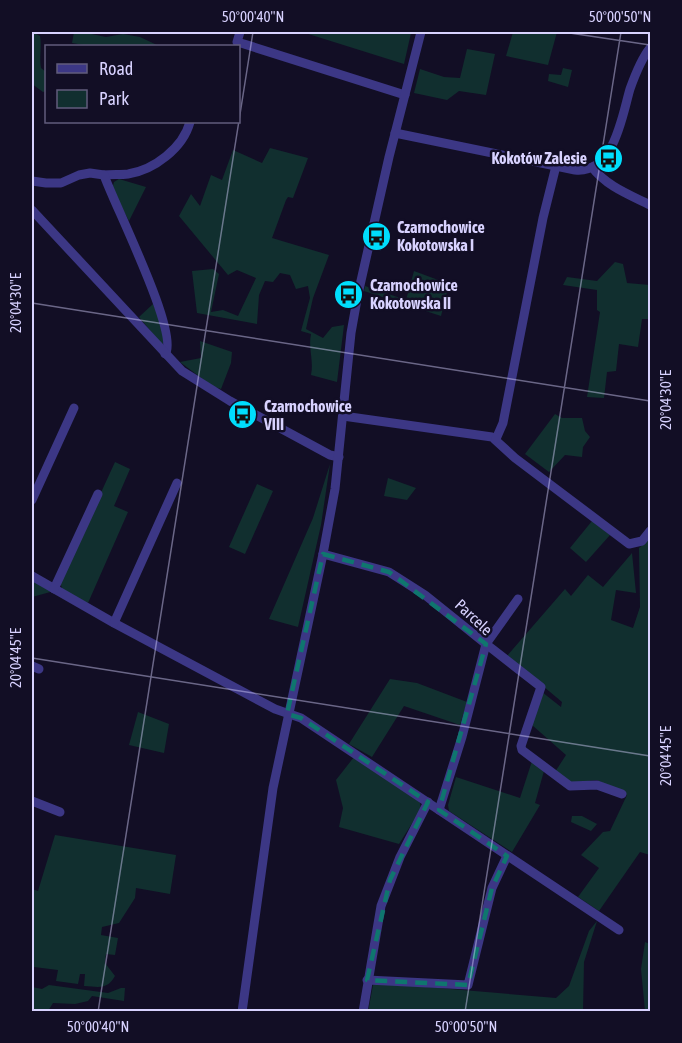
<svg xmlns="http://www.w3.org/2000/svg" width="682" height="1043" font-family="'Asap Condensed',sans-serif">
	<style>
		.green { fill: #112f2f }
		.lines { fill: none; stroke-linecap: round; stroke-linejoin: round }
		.minor { stroke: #3c3785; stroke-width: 9 }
		.marked { fill: none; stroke: #0f766e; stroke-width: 4.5; stroke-dasharray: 12 8; stroke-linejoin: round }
		.ticks { fill: none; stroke: #d8d2ff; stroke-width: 1.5; stroke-opacity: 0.45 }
		.labels { text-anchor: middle; stroke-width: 5; stroke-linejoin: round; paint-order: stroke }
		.poi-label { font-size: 16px; font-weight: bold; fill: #d8d2ff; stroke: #120e25; text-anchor: start }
		.street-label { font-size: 16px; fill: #d8d2ff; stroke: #120e25 }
		.neatline { fill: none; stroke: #d8d2ff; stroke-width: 2 }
		.ticks-label { font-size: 15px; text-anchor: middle; fill: #d8d2ff }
	</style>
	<rect width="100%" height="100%" fill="#120e25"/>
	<g class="green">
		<path d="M32 32 40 36C42 47 39 57 41 68L46 72V91L43 92 32 84Z"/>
		<polygon points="74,32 82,32 106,37 123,34 140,37 159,46 90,46 72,43"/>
		<polygon points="302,32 407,32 411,33 404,64"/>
		<polygon points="513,32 557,32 548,65 506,56"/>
		<polygon points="467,49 495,54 486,95 459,91 447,100 414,93 420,69 444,77 460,78"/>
		<polygon points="563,68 572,70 568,87 548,81 549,74 561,75"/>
		<path d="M270 148 308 158 293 198 288 197 286 200 272 238 329 255 313 298 306 329 323 338 332 327 344 325 337 382 311 375C314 361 308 348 311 334L301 331 310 298 308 286 296 289 290 275 280 273 273 282 265 281 259 295 257 324 197 313 192 271 213 269 219 274 211 312 223 310 238 316 256 278 237 270 228 275 179 216 191 194 200 206 211 175 222 180 233 150 262 163Z"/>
		<polygon points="119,179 146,187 129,221 112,189 114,182"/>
		<polygon points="615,262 623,264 627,283 650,285 650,319 642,319 638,347 619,344 616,371 607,372 604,398 587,397 600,312 597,310 597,290 563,285 567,277 597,281"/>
		<polygon points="414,271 449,284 441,316 364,291 365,286 406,300"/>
		<polygon points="153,304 163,326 163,346 139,317"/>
		<polygon points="200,341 232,352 231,363 221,389 212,386 180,362 201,358"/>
		<polygon points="555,414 562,418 582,418 585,431 590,437 583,447 582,457 565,455 549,472 525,454"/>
		<polygon points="115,462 130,469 114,506 128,512 88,603 63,591 60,582"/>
		<polygon points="330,464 321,525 298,627 269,619 313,518"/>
		<polygon points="388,478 416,488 407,500 384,496"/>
		<polygon points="257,484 273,491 245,554 229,547"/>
		<polygon points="592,521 610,535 586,562 570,548"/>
		<polygon points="650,538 650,855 640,852 599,911 578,897 599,868 581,855 603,832 610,831 627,795 597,780 570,783 555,772 566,755 532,725 542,692 561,707 562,702 507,656 565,589 571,596 588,575 603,587 632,553 636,593 616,590 611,620 633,628 640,607 639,548"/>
		<polygon points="32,578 54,591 32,597"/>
		<polygon points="390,679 417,683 467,702 460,725 404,706 372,757 349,744"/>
		<polygon points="138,712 169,724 164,753 129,745"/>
		<polygon points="354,757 416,798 420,803 421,809 399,844 339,827 343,808 336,780"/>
		<polygon points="532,761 544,771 535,803 540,805 512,852 449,811 448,805 456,777 520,798"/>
		<polygon points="572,816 582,816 597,824 591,831 571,822"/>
		<path d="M55 835 176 855 170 894 136 888 135 898 119 923 102 927 101 935 118 938 115 955 106 954 105 963 115 976C107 990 99 987 84 986L85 974H80L78 984 56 981 58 970 34 967V955L32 954V889L38 891Z"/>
		<polygon points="597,921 584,962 583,1011 368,1012 373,985 379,983 556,998 569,986 589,931"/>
		<polygon points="645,942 650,944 650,1011 645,1011 641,969"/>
		<polygon points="49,985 108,993 121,988 125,988 124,1001 92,996 88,1001 75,1004 53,1003 48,1011 32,1011 32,987 42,989"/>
	</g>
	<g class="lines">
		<g class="minor">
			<polyline points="240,32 237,42 244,44 405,95"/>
			<path d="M395 133 575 170C614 174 622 116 630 89 635 75 641 59 650 48"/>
			<path d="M592 167C606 186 630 195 650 205"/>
			<path d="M104 175C112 174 120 175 128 174 154 170 183 148 190 122"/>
			<path d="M32 181 46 183H61L79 175 90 173 104 175C113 202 181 336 165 354"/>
			<polyline points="32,210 182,371 230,401 330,455 339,457"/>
			<polyline points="343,416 492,437 515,458 629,544 642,541 650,531"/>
			<polyline points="496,439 503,423 543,218 556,166"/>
			<polyline points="32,500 74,408"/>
			<polyline points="323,554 389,572 425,595 486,644 462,737 439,810"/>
			<polyline points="32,576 114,623 275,709 301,718 619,930"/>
			<polyline points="54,589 98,494"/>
			<polyline points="518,599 486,644 541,687 521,746 522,750 570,786 597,785 622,794"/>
			<polyline points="114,623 177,483"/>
			<polyline points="32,666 39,669"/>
			<polyline points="32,801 60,812"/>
			<polyline points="367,980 468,985 492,888 507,856"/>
			<polyline points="242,1012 273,788 323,554 335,489 351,333 358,294 389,157 421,32"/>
			<polyline points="363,1012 381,906 400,857 428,802"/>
		</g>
	</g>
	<path class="marked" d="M323 554 389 572 486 644 439 810 507 856 492 888 468 985 367 980 390 880 428 802 301 718 287 714Z"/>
	<path class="ticks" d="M563 32 650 45M32 303 650 401M32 658 650 756M98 1012 253 32M465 1012 621 32"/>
	<defs>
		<symbol id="bus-disc" viewBox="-11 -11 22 22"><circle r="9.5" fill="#00defd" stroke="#120e25"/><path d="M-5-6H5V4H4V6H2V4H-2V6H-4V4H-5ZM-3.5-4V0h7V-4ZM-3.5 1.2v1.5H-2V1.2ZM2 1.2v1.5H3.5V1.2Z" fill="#111"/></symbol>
	</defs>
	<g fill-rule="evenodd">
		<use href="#bus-disc" x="592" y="142" width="33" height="33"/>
		<use href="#bus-disc" x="360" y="220" width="33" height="33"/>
		<use href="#bus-disc" x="332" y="278" width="33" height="33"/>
		<use href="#bus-disc" x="226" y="398" width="33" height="33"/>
	</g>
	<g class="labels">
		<g class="poi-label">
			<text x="587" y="164" text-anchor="end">Kokotów Zalesie</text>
			<text x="397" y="233">Czarnochowice<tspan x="397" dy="18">Kokotowska I</tspan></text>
			<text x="370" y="291">Czarnochowice<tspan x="370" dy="18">Kokotowska II</tspan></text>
			<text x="264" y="412">Czarnochowice<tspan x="264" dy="18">VIII</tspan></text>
		</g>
		<g class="street-label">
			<text transform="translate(474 617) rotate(43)" y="6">Parcele</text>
		</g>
	</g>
	<rect width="682" height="1043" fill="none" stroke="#120e25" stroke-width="66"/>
	<rect x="45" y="45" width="195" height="78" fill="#120e25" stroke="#615c7c" stroke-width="1.5"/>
	<rect x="57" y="64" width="30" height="9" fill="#3c3785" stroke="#615c7c" stroke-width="1.5"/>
	<text x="99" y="75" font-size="18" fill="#d8d2ff">Road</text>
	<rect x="57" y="90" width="30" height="18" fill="#112f2f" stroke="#615c7c" stroke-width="1.5"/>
	<text x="99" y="105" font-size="18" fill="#d8d2ff">Park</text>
	<rect x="33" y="33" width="616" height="977" class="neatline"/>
	<g class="ticks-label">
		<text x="253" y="22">50°00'40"N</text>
		<text x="620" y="22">50°00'50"N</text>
		<text transform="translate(16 303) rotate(-90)" y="5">20°04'30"E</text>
		<text transform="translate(666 400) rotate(-90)" y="5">20°04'30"E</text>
		<text transform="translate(16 658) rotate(-90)" y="5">20°04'45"E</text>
		<text transform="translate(666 756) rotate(-90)" y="5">20°04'45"E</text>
		<text x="98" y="1032">50°00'40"N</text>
		<text x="466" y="1032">50°00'50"N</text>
	</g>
</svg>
